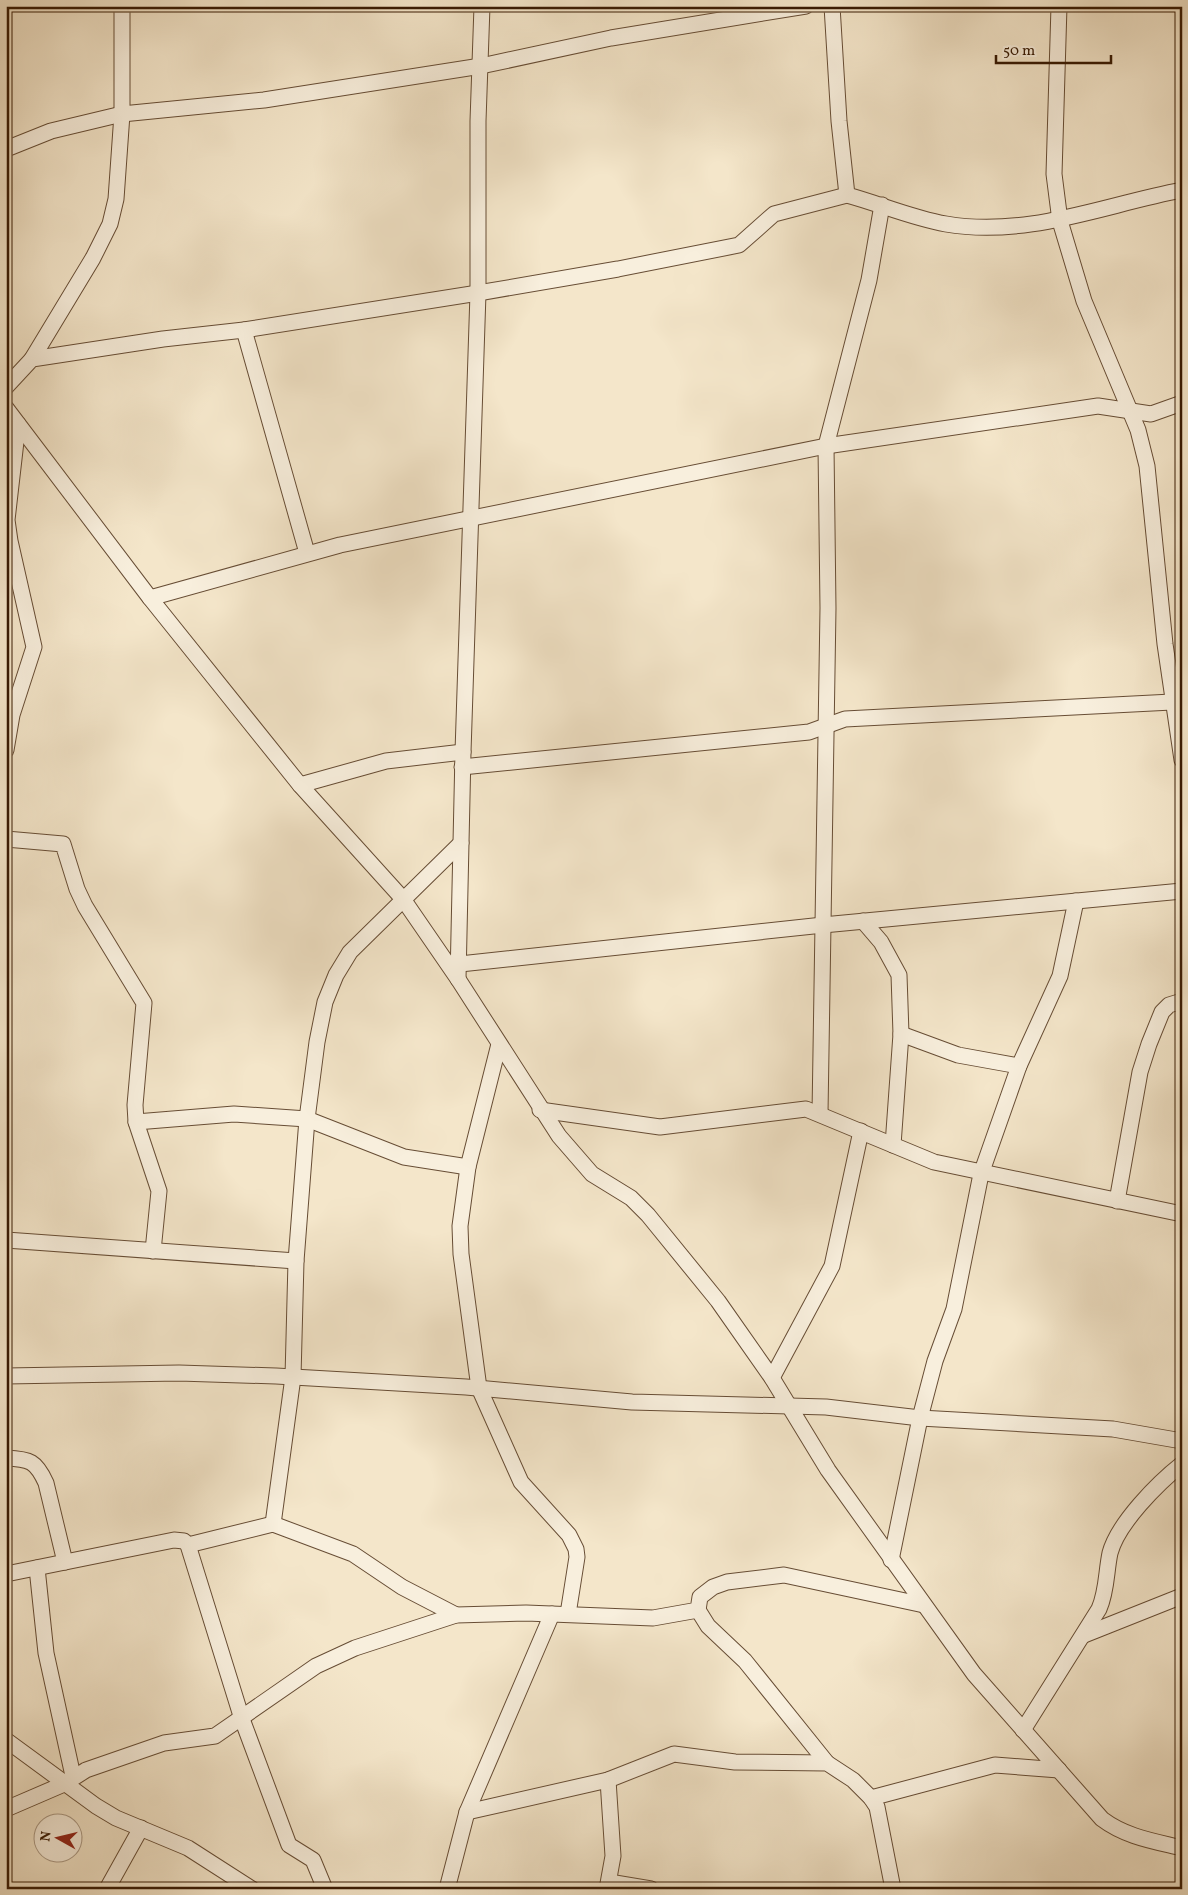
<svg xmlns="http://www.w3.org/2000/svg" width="1188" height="1895" font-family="Vollkorn,serif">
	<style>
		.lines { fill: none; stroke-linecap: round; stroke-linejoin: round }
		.street-casing { stroke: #674d35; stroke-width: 17 }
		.street { stroke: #f8efdd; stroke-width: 15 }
	</style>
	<rect width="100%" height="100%" fill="#f4e6ca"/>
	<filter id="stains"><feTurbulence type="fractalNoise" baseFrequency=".004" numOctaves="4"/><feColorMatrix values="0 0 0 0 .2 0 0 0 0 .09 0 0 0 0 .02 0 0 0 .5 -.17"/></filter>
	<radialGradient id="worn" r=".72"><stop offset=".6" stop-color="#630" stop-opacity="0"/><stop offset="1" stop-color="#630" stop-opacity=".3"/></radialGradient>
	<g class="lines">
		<defs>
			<g id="street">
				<path d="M832 6 839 121 847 195C880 204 912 218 946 224 1027 238 1103 205 1182 190"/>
				<polyline points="1059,6 1054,174 1060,221 1084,301 1138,430 1147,466 1165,644 1182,760"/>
				<polyline points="6,149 51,131 122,114 264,100 481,66 611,38 806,6"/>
				<polyline points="244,330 307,553"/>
				<polyline points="32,359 93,258 110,224 116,199 122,114 122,6"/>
				<polyline points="6,387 32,359 163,339 244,330 478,293 618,269 739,245 774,214 847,195"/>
				<path d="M6 408 150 598 300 785 403 899 458 979 559 1136 592 1174 631 1198 648 1215 718 1301 772 1378 828 1470 974 1674 1102 1819C1126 1837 1153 1841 1182 1848"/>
				<polyline points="150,598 340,545 826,446 1098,406 1151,414 1182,403"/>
				<polyline points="6,750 12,715 34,647 10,541 7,520 18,424"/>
				<polyline points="462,767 809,732 845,719 1172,702"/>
				<polyline points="300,785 386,761 463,752"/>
				<polyline points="6,839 63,844 77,889 85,906 144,1003 135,1105 136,1122 159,1191 153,1251"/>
				<polyline points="863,921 881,942 899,975 901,1034 893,1145"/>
				<polyline points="460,964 823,925 1182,891"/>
				<polyline points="458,979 463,752 478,293 478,121 482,6"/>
				<polyline points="901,1034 958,1055 1019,1066"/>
				<polyline points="499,1044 468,1167 460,1226 461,1254 479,1388 521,1482 569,1535 576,1549 577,1557 568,1614"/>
				<polyline points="540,1110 660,1127 806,1109 934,1162 1182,1214"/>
				<polyline points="820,1114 828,608 826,446 869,280 882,205"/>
				<polyline points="136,1122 234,1114 307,1119 404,1157 468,1167"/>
				<polyline points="1117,1201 1140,1072 1149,1044 1162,1012 1169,1005 1182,1001"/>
				<polyline points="6,1240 296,1261"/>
				<polyline points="6,1376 179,1373 276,1376 466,1387 632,1402 826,1407 920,1418 1113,1429 1182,1441"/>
				<polyline points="772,1378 832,1266 861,1131"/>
				<path d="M6 1458C30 1459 36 1461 46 1483L65 1562"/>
				<polyline points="273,1524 293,1377 296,1261 307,1119 317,1042 325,1002 336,975 350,952 461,843"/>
				<polyline points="188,1545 273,1524 353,1554 402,1587 456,1615"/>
				<polyline points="891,1560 920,1418 935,1361 954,1309 981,1174 1019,1066 1060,976 1076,901"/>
				<polyline points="37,1568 46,1653 73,1776"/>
				<polyline points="6,1574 174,1540 184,1541 188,1545 242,1719 289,1845 313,1860 325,1889"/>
				<polyline points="698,1610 708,1626 745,1661 827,1763"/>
				<polyline points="1084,1635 1182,1596"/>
				<path d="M1023 1730 1099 1609C1107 1591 1106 1572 1110 1553 1118 1523 1158 1483 1182 1464"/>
				<polyline points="6,1740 96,1806 116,1818 188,1848 252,1889"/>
				<polyline points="871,1798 995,1765 1059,1770"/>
				<polyline points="6,1809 64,1784 86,1770 164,1743 215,1736 316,1666 355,1648 456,1615 526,1613 653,1618 698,1610 700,1597 713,1587 727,1582 784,1575 924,1605"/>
				<polyline points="467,1812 608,1780 674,1754 735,1762 827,1763 853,1780 871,1798 877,1807 893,1889"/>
				<polyline points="609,1882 651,1889"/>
				<polyline points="107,1889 141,1828"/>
				<polyline points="447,1889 467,1812 552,1614"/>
				<polyline points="607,1889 613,1856 608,1780"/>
			</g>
		</defs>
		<use href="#street" class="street-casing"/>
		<use href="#street" class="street"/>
	</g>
	<rect width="1188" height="1895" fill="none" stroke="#f4e6ca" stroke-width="25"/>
	<rect x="8" y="8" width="1173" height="1880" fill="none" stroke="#381a03" stroke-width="2.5"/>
	<rect x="12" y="12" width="1163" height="1870" fill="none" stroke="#381a03"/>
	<g transform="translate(58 1838) rotate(278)"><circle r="24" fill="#f8efdd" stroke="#ab9a86"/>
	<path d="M0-4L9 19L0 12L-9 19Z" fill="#8f2418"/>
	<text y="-8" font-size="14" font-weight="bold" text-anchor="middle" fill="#381a03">N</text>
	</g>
	<path d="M996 55v8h115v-8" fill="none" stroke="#381a03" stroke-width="2.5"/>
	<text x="1003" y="55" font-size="15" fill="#381a03" stroke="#f8efdd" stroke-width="4" paint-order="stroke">50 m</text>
	<rect width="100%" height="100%" filter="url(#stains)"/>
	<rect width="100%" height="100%" fill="url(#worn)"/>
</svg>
